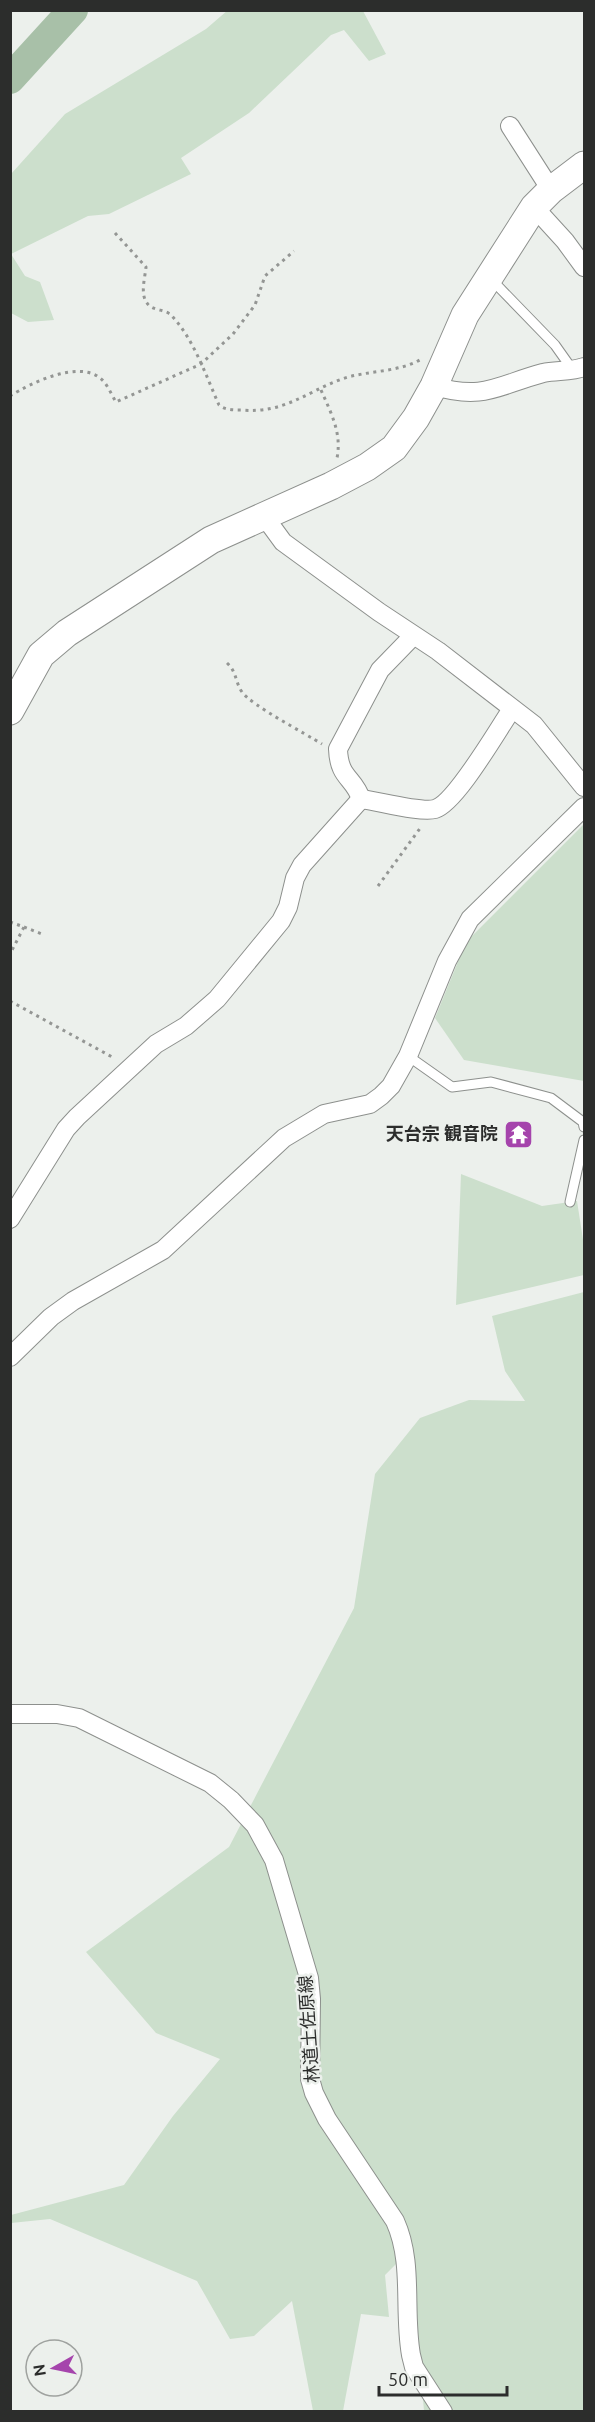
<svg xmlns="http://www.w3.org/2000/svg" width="595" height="2422" font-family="Ubuntu,'Noto Sans JP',sans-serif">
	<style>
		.green { fill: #ccdfcc }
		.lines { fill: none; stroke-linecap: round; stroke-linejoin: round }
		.river { stroke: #a8c0a8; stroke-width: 30 }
		.lane-casing { stroke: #8d908d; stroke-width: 11 }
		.street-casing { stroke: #8d908d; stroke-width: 20 }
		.secondary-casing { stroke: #8d908d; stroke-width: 29 }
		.path { stroke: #949694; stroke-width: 3; stroke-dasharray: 3 4.5; stroke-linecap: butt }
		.lane { stroke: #fff; stroke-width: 9 }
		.street { stroke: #fff; stroke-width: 18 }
		.secondary { stroke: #fff; stroke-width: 27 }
		.labels { text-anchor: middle; stroke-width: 5; stroke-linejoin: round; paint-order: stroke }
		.poi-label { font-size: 18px; font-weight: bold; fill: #2c2d2c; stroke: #ecf0ec; text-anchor: end }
		.street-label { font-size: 18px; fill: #2c2d2c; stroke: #ecf0ec }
	</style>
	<rect width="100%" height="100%" fill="#ecf0ec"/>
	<g class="green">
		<polygon points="228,10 363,11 386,54 369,61 344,30 331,35 249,113 181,158 191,174 109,214 88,216 11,254 25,276 40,282 54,320 28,322 11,313 11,174 65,114 206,29"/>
		<polygon points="584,824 584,1081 464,1060 435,1018 466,942"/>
		<polygon points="461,1174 542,1206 577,1201 584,1246 584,1275 456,1305"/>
		<polygon points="584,1292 584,2411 424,2411 419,2352 415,2269 396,2264 385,2275 389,2317 361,2314 343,2411 313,2411 292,2301 254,2336 230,2339 197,2281 50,2219 11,2223 11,2215 124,2185 173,2116 220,2059 156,2033 86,1952 229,1847 354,1608 375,1474 420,1418 469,1400 525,1401 505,1371 492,1316"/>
	</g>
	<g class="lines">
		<polyline class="river" points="10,79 73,10"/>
		<defs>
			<g id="lane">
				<polyline points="491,279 555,345 572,369"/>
				<polyline points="408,1056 452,1087 491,1082 551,1098 583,1122 584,1127"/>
				<polyline points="570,1202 584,1140"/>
			</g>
			<g id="street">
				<polyline points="510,126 551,190"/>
				<polyline points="534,207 565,241 584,267"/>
				<path d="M434 386C484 401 498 385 543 373 556 370 571 372 584 367"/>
				<polyline points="264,516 283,542 379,612 438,651 534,725 584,787"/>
				<path d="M361 799C378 801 421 813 435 809 456 803 498 729 512 709"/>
				<path d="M361 799C354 777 339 779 338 749L380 670 413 636"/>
				<polyline points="10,1219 66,1129 77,1117 156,1044 186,1026 217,999 281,921 288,907 295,878 302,865 361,799"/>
				<polyline points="10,1357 51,1317 73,1301 163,1250 284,1138 324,1114 370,1104 381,1096 391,1086 408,1056 447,961 470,919 584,807"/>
				<path d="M10 1714H57L79 1718 210 1783 231 1800 255 1825 274 1860 309 1978 311 1999 310 2079 314 2093 327 2119 395 2221C414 2263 403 2310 411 2355L414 2367 443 2412"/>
			</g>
			<polyline id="secondary" points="10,711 41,655 67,633 211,540 331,486 367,467 394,448 416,418 434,386 465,315 534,207 551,190 584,165"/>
		</defs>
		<use href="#lane" class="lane-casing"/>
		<use href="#street" class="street-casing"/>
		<use href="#secondary" class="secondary-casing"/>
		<g class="path">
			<path d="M115 233 146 267C145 278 140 294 147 303 152 311 165 309 171 315 194 339 206 376 219 405 225 410 233 410 241 410 284 414 306 392 342 379 367 370 400 373 423 358"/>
			<path d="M321 390C331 413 342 433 337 458"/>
			<path d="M10 396C31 383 78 360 100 378 107 383 111 394 116 402L201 364 233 334 255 305 265 276 294 251"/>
			<path d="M227 663C237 672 235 682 242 692 251 705 306 734 322 744"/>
			<polyline points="378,886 421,827"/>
			<polyline points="10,922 24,927 10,954"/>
			<polyline points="24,927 42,934"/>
			<polyline points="10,1001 114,1058"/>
		</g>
		<use href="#lane" class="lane"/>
		<use href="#street" class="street"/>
		<use href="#secondary" class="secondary"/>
	</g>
	<defs>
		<symbol id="temple-square" viewBox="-11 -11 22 22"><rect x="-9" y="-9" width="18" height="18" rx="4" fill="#a544ac" stroke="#ecf0ec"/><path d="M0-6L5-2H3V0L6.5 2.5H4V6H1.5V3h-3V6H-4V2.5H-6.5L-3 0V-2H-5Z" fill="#fff"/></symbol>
	</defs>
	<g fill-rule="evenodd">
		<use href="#temple-square" x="502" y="1118" width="33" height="33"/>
	</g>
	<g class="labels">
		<g class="poi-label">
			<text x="498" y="1140">天台宗 観音院</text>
		</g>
		<g class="street-label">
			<text transform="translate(309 2029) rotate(-94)" y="6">林道土佐原線</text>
		</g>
	</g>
	<rect width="595" height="2422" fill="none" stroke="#2c2d2c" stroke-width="24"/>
	<g transform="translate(54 2368) rotate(261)"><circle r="28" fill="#ecf0ec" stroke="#9fa29f" stroke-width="1.5"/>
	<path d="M0-4.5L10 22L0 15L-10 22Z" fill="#a544ac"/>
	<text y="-9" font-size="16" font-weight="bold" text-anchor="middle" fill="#2c2d2c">N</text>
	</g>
	<path d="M379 2386v9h128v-9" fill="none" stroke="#2c2d2c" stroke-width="3"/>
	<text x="388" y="2386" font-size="18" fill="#2c2d2c" stroke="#ecf0ec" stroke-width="4.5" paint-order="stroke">50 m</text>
</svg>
